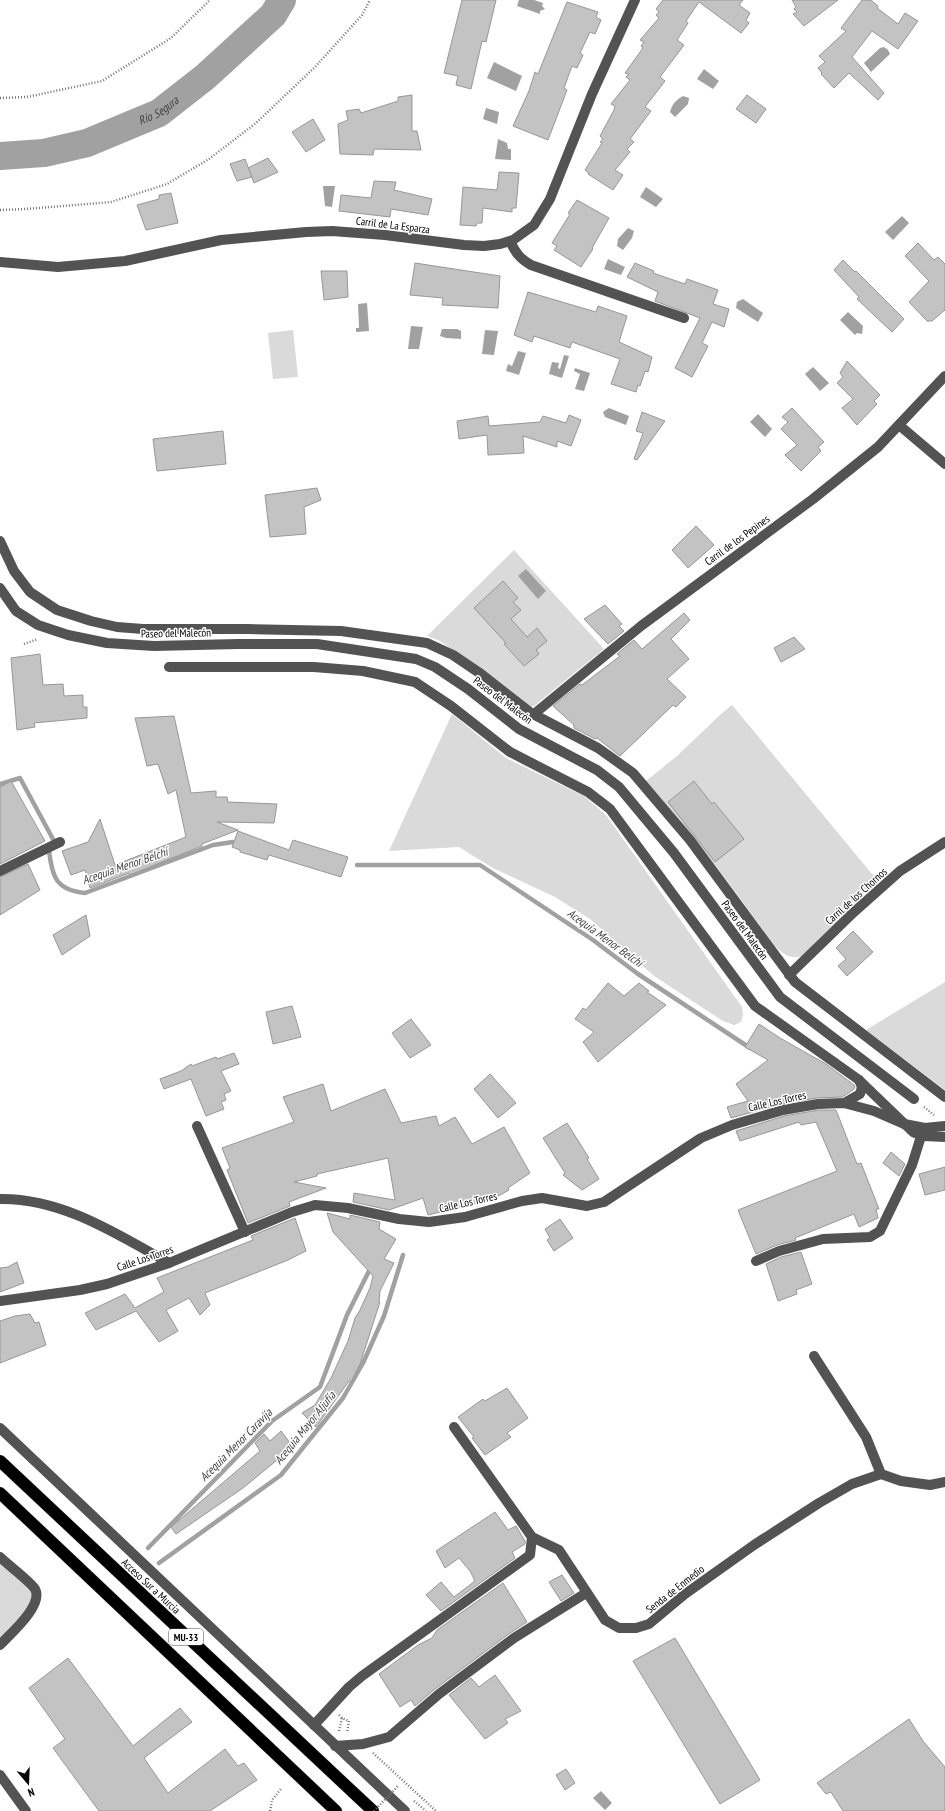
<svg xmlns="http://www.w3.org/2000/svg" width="945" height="1811" font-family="'PT Sans Narrow',sans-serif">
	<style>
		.green { fill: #dadada }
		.water { fill: #a1a1a1 }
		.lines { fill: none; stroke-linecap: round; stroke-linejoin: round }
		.stream { stroke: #a1a1a1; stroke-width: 4.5 }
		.river { stroke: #a1a1a1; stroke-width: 28 }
		.building { fill: #c3c3c3; stroke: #979797 }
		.highway-casing { stroke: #dbdbdb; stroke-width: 13 }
		.path { stroke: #757575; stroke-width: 2.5; stroke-dasharray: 1 2; stroke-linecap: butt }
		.minor { stroke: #535353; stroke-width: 10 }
		.highway { stroke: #000; stroke-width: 12 }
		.path-bridge { stroke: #757575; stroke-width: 2.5; stroke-dasharray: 1 2; stroke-linecap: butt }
		.labels { text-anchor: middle; stroke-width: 3; stroke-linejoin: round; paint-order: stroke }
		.shield { fill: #fff; stroke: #4c4c4c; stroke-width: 1 }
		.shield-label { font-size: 10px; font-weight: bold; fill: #000 }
		.street-label { font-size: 11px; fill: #000; stroke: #fff }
		.water-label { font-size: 12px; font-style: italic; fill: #424242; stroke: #fff }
	</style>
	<rect width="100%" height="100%" fill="#fff"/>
	<g class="green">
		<polygon points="293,330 298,377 273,379 268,333"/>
		<polygon points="514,550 604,649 534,706 530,707 440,641 427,636"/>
		<path d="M732 705 877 880 806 955C792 960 785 956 775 946 734 890 693 832 646 781L677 756 720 715Z"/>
		<polygon points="452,714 506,758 584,796 606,815 742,1007 743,1015 741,1022 734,1025 723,1021 654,976 590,919 555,897 493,868 459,847 389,851"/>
		<polygon points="945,982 945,1090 866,1030"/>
		<polygon points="0,1557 35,1590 37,1599 0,1645"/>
	</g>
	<g class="water">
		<polygon points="519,0 534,0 543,3 542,6 545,9 540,11 540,14 517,6"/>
		<polygon points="884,47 888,50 890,54 871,72 864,63 880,48"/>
		<polygon points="494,62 522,76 516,91 487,78"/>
		<polygon points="704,69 719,81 713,89 697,79"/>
		<path d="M683 96 689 98 688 104 675 117 670 112C672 104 676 100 683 96Z"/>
		<polygon points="486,108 499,112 497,124 483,119"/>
		<polygon points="498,139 507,143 508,149 511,149 511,160 495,159"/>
		<polygon points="323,186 335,186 332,207 325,206"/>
		<polygon points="646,187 663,199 656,207 640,197"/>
		<polygon points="902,216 909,223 893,240 885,232"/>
		<polygon points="628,228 634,231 632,238 623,250 617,246 618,239"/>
		<polygon points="608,259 625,267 621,275 604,269"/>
		<polygon points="743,299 763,313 758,322 736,308 737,302"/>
		<polygon points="367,303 369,331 356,332 356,328 359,328 358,304"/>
		<polygon points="848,312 863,326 862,334 857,333 855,335 840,320"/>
		<polygon points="411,326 423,327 419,349 408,349"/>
		<polygon points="442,329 457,329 461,331 461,339 446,338 440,336"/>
		<polygon points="485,330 498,331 494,355 482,354"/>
		<polygon points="518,351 526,353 519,375 506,371 508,364 512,366"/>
		<polygon points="564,355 569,356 562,378 549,374 552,362 559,363 558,368 560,369"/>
		<polygon points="813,367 829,383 820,391 805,374"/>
		<polygon points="575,368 590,373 584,391 575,389 580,374 574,371"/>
		<polygon points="609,408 629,416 626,425 605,417 603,412"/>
		<polygon points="758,414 772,429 765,437 750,422"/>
		<polygon points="526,569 546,591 538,599 518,576"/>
		<polygon points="601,1791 612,1803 605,1810 593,1798"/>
	</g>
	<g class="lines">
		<g class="stream">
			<polyline points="0,784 20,778 54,841"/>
			<path d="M49 850C52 877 56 890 85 893L213 845 233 842"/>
			<polyline points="357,865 480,865 593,940 638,974 750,1048"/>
			<polyline points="148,1548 272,1421 320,1387 347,1315 370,1269"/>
			<polyline points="159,1563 281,1475 343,1398 363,1363 384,1316 403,1255"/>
		</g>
		<path class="river" id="s1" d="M0 156 44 153 87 143 159 113 205 77 273 15 282 0"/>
	</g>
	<g class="building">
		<polygon points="462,0 496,0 486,42 482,41 471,89 456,85 458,76 444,73"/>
		<polygon points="663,0 743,0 739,5 750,13 746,20 749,23 741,33 699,2 686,21 688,23 677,40 684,45 660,77 665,81 645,107 651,111 630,139 634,142 627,149 630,152 615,170 623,175 613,190 588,174 589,173 585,170 602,143 600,142 603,139 600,136 614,110 615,106 611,104 630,80 626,77 629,74 625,73 643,48 641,46 644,42 640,40 659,18 656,15 659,12 656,9"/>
		<polygon points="792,0 838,0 804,26 793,14 797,12 794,9 796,7"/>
		<polygon points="862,0 871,0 878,6 877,8 898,24 905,13 918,21 898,49 872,31 852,57 884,93 878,100 849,73 834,88 821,74 822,73 818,68 825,62 819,56 846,31 841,28"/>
		<polygon points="567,2 598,12 596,17 601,20 595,34 590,32 580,53 583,55 577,68 572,66 564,88 567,90 548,140 513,126 529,91 535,72 538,74"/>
		<polygon points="412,95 412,131 417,131 421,150 374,149 373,155 340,154 338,124 348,120 346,111 359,109 361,113 398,101 398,97"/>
		<polygon points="747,95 766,109 756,123 736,109"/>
		<polygon points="313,119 325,140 306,152 292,132"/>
		<polygon points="268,158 278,172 254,183 248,168"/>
		<polygon points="245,159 252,177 237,181 230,164"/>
		<polygon points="499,172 519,173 516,208 512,208 512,212 483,208 482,223 477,223 476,226 460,225 463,187 497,190"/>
		<polygon points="374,181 396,182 394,190 432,199 428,215 391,209 390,217 339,211 341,195 371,198"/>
		<polygon points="171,193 178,223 146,230 137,205 159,199 159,195"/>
		<polygon points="577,200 609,218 592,248 593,249 581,267 554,250 557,246 552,243 570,214 568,213"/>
		<polygon points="918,243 934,260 938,257 945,264 945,310 932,321 927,321 909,302 929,281 905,256"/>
		<polygon points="843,260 855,272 856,271 904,319 892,332 857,299 859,297 834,270"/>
		<polygon points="415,263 500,276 498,308 442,305 443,298 410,295"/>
		<polygon points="635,263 654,271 653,273 685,284 687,279 718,290 713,304 729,309 724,327 712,322 702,343 708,346 692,377 675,368 700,318 655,301 658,292 627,277"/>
		<polygon points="321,271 347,271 348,297 324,300"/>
		<polygon points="528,292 596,312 598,306 627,316 619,342 652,357 648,372 645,371 640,386 638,385 636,392 611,384 620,359 572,342 570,348 534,336 532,342 514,335"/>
		<polygon points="847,361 880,395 874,401 877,404 857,425 842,408 853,399 837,383 843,377 840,373"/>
		<polygon points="792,408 824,442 818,447 821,451 801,471 785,455 797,445 781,429 788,422 782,417"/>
		<polygon points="642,412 665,421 637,460 634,459 643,433 636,431"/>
		<polygon points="569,415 581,420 571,446 557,441 557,447 523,436 524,453 488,455 487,435 459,439 457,421 488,416 489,426 540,422 543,416 566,423"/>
		<polygon points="223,431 226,464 157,471 153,439"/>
		<polygon points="317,488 321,500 304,507 306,534 270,537 265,495"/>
		<polygon points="696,526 714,545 688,568 672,550"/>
		<polygon points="503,581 518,598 513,602 521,610 511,619 527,637 537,628 547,641 536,650 539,654 524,666 504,644 506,643 474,608"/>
		<polygon points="605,605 622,624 619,626 624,631 608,644 584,619"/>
		<polygon points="684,613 690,620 671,639 689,659 667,679 686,697 676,707 673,705 620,756 597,738 595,739 574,728 574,725 553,706 580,684 582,685 620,656 617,654 634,640 642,649"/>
		<polygon points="794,637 805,649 781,662 774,648"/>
		<polygon points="40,654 43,685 63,684 64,696 83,695 83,707 87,707 87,718 34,723 35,727 17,730 11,658"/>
		<polygon points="174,716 191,793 216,791 216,797 227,797 228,802 277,804 274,823 217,822 238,830 202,844 202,846 130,875 129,873 90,888 85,870 71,875 62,851 88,842 100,819 115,865 186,837 176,790 168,794 158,764 147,766 135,718"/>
		<polygon points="11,781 45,841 0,864 0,787"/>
		<polygon points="694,781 712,804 714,802 744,839 715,862 668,802"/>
		<polygon points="238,831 289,850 293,840 348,857 341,877 269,855 267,860 240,852 240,850 232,847"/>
		<polygon points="28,864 40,890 0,915 0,877"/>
		<polygon points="86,915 90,936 62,955 53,935"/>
		<polygon points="853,931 873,952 847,976 838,966 846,959 836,948"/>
		<polygon points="608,983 624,996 639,983 649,991 647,992 666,1005 598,1062 583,1042 594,1032 575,1019 583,1008 586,1010"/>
		<polygon points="292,1006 301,1037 273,1044 266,1012"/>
		<polygon points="411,1019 431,1045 410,1058 392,1033"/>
		<polygon points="759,1024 780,1038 826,1064 854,1085 855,1087 853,1090 842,1097 817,1098 782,1104 731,1118 727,1107 748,1101 736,1084 768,1060 745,1047"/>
		<polygon points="234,1053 239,1064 221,1071 231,1091 224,1094 226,1100 221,1102 224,1109 206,1116 191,1079 164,1089 160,1079 181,1071 191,1064 192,1066 216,1057 217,1059"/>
		<polygon points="490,1074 516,1103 498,1118 474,1089"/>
		<polygon points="323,1084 331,1111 385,1089 401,1123 436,1116 439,1126 455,1117 472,1144 504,1127 530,1173 508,1188 509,1190 493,1199 428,1215 423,1198 389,1210 353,1202 354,1193 395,1200 388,1158 317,1174 317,1176 294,1182 326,1188 289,1202 290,1206 248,1223 227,1170 230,1168 222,1148 294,1122 283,1097"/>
		<polygon points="819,1110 836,1110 857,1164 861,1163 879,1209 876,1209 878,1218 859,1227 854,1214 795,1238 796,1240 777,1245 756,1254 738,1210 837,1171 816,1122 801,1125 799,1122 740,1141 736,1131 784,1116"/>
		<polygon points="567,1123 589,1158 587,1159 599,1179 582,1190 563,1175 565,1173 543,1138"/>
		<polygon points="891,1152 905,1164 899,1176 883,1163"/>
		<polygon points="945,1167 945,1190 925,1195 919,1174"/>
		<polygon points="327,1213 350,1219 350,1215 380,1222 379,1229 396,1239 384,1259 394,1263 380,1291 379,1302 380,1302 360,1364 351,1382 349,1381 316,1427 302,1413 315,1405 331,1378 348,1341 355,1318 360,1310 370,1288 373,1276 333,1232"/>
		<polygon points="295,1218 306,1251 288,1260 205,1293 210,1305 200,1315 189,1298 166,1310 178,1331 159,1342 136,1311 96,1330 85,1313 125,1294 135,1308 164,1292 157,1278 253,1240 251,1236"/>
		<polygon points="560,1219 573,1238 554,1251 547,1240 550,1238 545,1229"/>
		<polygon points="801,1252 812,1284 796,1290 797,1294 778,1301 766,1264 781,1257"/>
		<polygon points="17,1262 24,1283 0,1292 0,1268 8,1267"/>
		<polygon points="30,1314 35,1323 39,1322 46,1345 0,1363 0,1321 15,1316"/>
		<polygon points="507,1388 528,1418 507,1433 511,1437 485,1455 472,1438 474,1437 458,1417 483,1399 485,1401"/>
		<polygon points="281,1431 293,1447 243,1488 176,1534 171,1527 260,1451 255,1443 264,1434 270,1441"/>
		<polygon points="495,1512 508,1530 516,1526 525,1541 525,1544 512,1552 515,1558 441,1611 426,1595 441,1582 454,1597 475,1581 470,1571 459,1558 445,1568 436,1551"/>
		<polygon points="562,1575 574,1593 561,1601 549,1582"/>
		<polygon points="503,1583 527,1622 510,1633 435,1689 415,1706 411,1700 400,1707 379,1674 418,1645 432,1638 437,1630"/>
		<polygon points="675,1638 760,1780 720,1804 633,1661"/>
		<polygon points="68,1658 133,1746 180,1708 192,1722 144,1758 168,1793 225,1749 238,1766 244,1763 257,1780 210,1811 99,1811 53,1748 65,1739 29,1688"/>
		<polygon points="495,1675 521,1711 505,1719 508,1723 485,1739 449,1695 471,1678 479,1687"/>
		<polygon points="909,1719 923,1741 945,1767 945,1811 843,1811 831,1792 826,1794 817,1783"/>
		<polygon points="566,1769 575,1783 565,1790 556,1775"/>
	</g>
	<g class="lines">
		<defs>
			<g id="highway">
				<polyline points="0,1461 373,1811"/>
				<polyline points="0,1493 336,1811"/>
			</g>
		</defs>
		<use href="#highway" class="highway-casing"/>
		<g class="path">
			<polyline points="0,98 27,97 102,81 171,38 210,0"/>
			<polyline points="0,210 26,209 111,202 167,184 209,159 256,123 315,67 362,15 370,0"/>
			<polyline points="24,644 38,639"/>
			<polyline points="924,1107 934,1115"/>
			<polyline points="339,1715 342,1718 349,1721 347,1733"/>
			<polyline points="339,1731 342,1718"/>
			<polyline points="373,1753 436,1811"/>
			<polyline points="414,1801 426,1811"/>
			<polyline points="270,1811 272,1800 281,1789"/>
		</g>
		<g class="minor">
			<path d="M510 241C515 252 520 259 531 265L684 318"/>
			<polyline points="0,262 58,267 125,261 221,240 306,232 332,231 385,235 464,245 484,246 500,244 513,240 534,225 550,199 592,94 635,0"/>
			<polyline points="899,425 945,464"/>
			<polyline points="0,541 14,571 30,592 57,610 91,621 117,627 143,629 248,629 341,631 427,643 453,655 481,674 531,713 598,748 633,773 690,840 795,982 945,1097"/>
			<polyline points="0,588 16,611 38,625 68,635 107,643 154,646 238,644 317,644 416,659 435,667 468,689 519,729 597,770 619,787 674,853 780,997 914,1099"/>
			<polyline points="169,667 314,667 363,671 415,682 451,706 510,752 588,792 610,809 755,1006 859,1080 913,1132 923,1136 945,1137"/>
			<polyline points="534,714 641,626 813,499 878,447 945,376"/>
			<polyline points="0,871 60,842"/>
			<polyline points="789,975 854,912 900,871 945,842"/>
			<polyline points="844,1103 860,1094 862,1087 859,1080"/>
			<polyline points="197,1126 245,1232"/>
			<path d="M0 1199C62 1198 117 1234 169 1263"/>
			<polyline points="756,1261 779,1251 823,1239 870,1237 880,1231 912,1165 923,1130"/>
			<polyline points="0,1301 80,1290 107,1284 169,1263 292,1212 315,1205 348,1208 399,1219 429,1222 465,1217 522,1201 542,1198 587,1206 604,1202 701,1138 732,1125 783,1110 818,1104 844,1103 874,1111 904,1124 925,1128 945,1126"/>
			<polyline points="814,1356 866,1437 881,1474"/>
			<polyline points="454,1427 532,1537 559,1550 605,1620 619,1628 636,1628 649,1624 685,1594 754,1545 819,1503 852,1484 881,1474 901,1481 930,1485 945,1482"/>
			<polyline points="0,1428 405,1811"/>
			<path d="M0 1557C7 1564 31 1582 35 1589 44 1605 10 1634 0 1645"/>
			<polyline points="314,1725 349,1687 362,1676 530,1555 532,1537"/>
			<polyline points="335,1746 363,1744 389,1737 439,1694 514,1638 586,1593"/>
			<polyline points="0,1775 26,1811"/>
		</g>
		<use href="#highway" class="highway"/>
		<polyline class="path-bridge" points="374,1811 398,1786"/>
	</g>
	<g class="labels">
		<rect class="shield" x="169" y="1629" width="34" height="16" rx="3"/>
		<g class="shield-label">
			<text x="186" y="1641">MU-33</text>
		</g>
		<g class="street-label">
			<text transform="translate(393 225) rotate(7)" y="4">Carril de La Esparza</text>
			<text transform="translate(737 540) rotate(-36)" y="4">Carril de los Pepines</text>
			<text transform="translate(176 633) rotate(-1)" y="4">Paseo del Malecón</text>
			<text transform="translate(503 700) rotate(37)" y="4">Paseo del Malecón</text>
			<text transform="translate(856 896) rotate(-42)" y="4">Carril de los Chornos</text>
			<text transform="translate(745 930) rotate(54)" y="4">Paseo del Malecón</text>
			<text transform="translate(777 1101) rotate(-13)" y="4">Calle Los Torres</text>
			<text transform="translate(468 1202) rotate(-13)" y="4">Calle Los Torres</text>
			<text transform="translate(145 1258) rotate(-19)" y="4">Calle Los Torres</text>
			<text transform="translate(151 1586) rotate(43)" y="4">Acceso Sur a Murcia</text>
			<text transform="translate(675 1589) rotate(-38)" y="4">Senda de Enmedio</text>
		</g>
		<g class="water-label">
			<text dy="4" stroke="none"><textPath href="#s1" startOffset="167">Río Segura</textPath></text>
			<text transform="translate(125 866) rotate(-19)" y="4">Acequia Menor Belchí</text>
			<text transform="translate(605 938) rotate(36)" y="4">Acequia Menor Belchí</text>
			<text transform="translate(305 1428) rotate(-51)" y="4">Acequia Mayor Aljufía</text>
			<text transform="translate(236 1445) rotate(-45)" y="4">Acequia Menor Caravija</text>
		</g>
	</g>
	<g transform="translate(28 1783) rotate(161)" stroke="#ffffff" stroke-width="3" paint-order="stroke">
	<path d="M0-3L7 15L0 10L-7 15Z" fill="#000000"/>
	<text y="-6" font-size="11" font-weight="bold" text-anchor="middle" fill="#000000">N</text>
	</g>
</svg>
